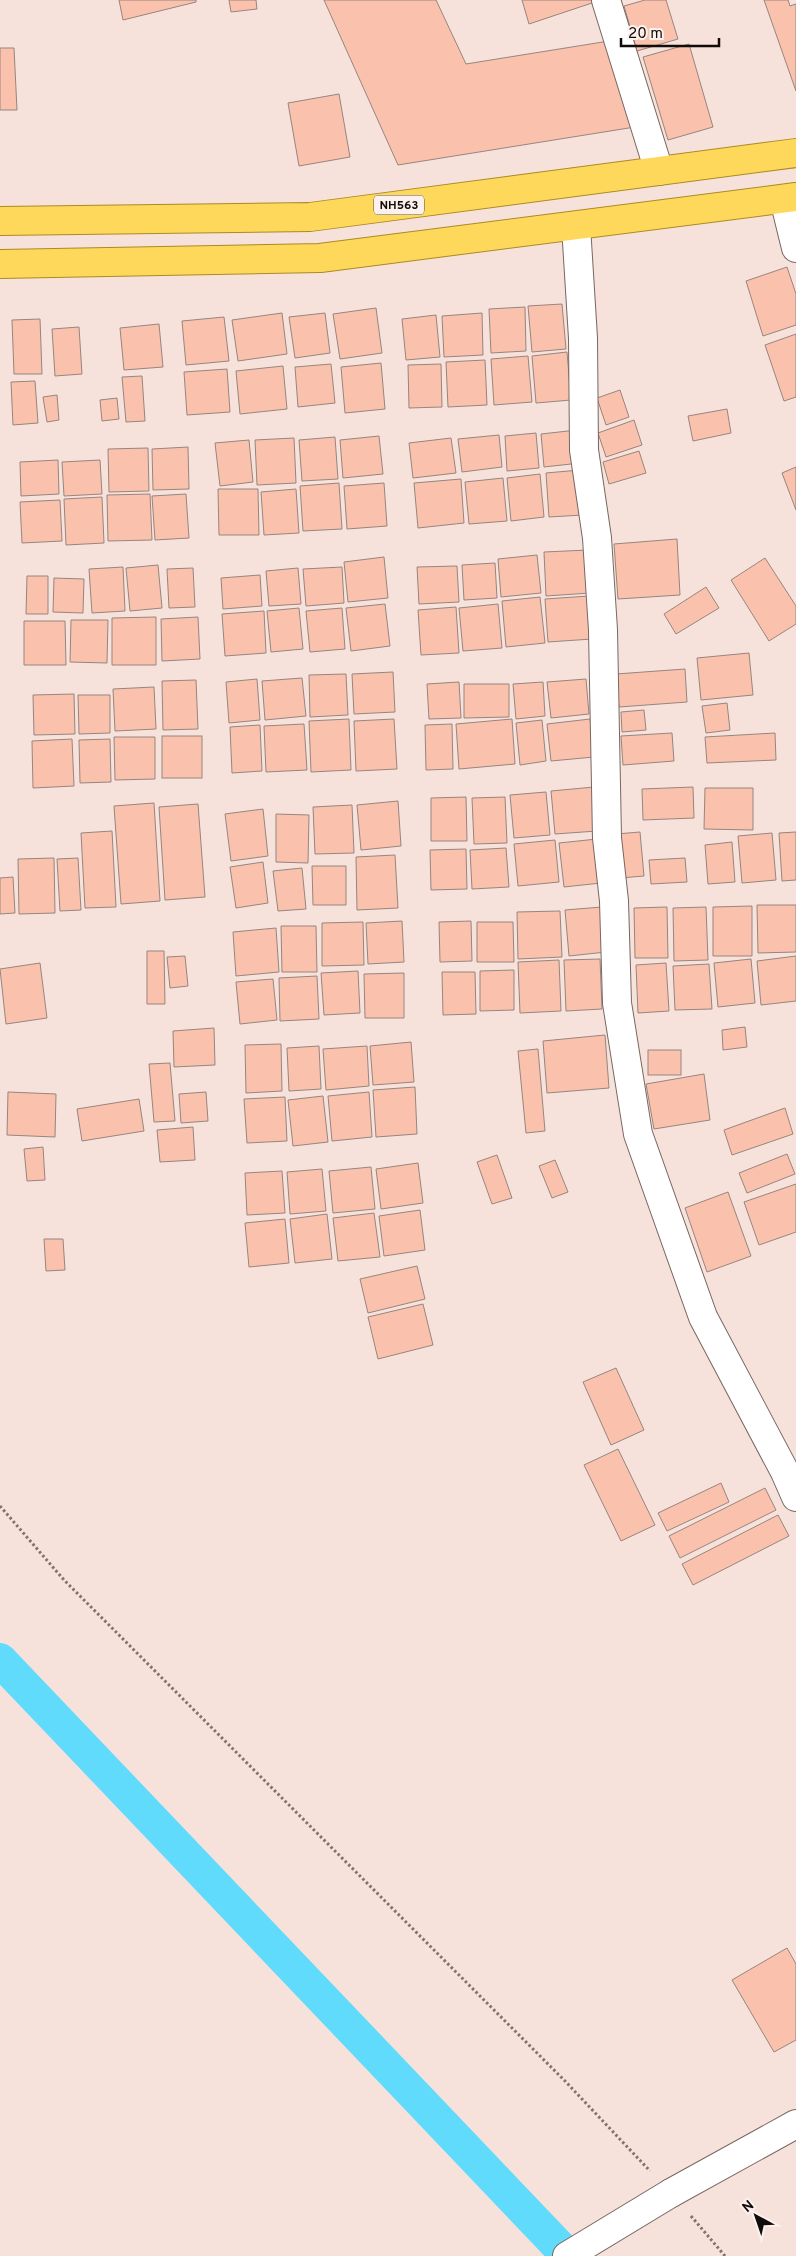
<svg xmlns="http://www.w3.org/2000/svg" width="796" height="2256" font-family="Overpass,sans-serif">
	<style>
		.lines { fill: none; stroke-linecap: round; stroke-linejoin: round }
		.canal { stroke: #61dbfc; stroke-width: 34 }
		.building { fill: #fac2ad; stroke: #97857f }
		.minor-casing { stroke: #786761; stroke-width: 30 }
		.tertiary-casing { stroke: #786761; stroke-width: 30 }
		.trunk-casing { stroke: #ab8a24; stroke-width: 30 }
		.path { stroke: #80736f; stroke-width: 3; stroke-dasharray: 2.5 2.5; stroke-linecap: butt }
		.minor { stroke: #fff; stroke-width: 28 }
		.tertiary { stroke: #fff; stroke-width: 28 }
		.trunk { stroke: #fed85b; stroke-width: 28 }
		.labels { text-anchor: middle; stroke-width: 4; stroke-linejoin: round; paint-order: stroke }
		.shield { fill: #fdf1ed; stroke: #58504d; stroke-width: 1 }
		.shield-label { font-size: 12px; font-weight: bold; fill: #110b09 }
	</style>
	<rect width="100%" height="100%" fill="#f6e2db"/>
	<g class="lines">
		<polyline class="canal" points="0,1660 568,2256"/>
	</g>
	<g class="building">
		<polygon points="119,0 196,0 196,2 123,20"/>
		<polygon points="229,0 256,0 257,9 231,12"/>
		<polygon points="324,0 436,0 466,64 609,41 635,127 398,165"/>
		<polygon points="522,0 594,0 595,2 529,24"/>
		<polygon points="645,0 666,0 678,39 637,51 624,6"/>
		<polygon points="764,0 788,0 790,6 796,4 796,91"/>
		<polygon points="689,44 713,127 668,140 643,57"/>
		<polygon points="0,48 14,48 17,110 0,110"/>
		<polygon points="339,94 350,157 299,166 288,103"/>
		<polygon points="787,267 796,294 796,325 763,336 746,281"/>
		<polygon points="562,304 566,349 532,352 528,306"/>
		<polygon points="525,307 526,351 491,353 489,309"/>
		<polygon points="376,308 382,353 340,359 333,314"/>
		<polygon points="282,313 287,354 238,361 232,320"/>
		<polygon points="325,313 330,353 295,358 289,317"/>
		<polygon points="482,313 483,355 444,357 442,316"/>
		<polygon points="436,315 440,357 406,360 402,319"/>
		<polygon points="224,317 229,361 186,365 182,321"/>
		<polygon points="40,319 42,374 14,374 12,320"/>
		<polygon points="159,324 163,367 124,370 120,328"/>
		<polygon points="79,327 82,374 55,376 52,329"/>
		<polygon points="796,334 796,397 784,401 765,345"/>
		<polygon points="567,352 571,400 536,403 532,356"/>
		<polygon points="528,356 532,402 494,405 491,359"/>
		<polygon points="485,360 487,405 448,407 446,362"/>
		<polygon points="381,363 385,409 345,413 341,367"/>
		<polygon points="331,364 335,403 298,407 295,367"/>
		<polygon points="441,364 442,407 409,408 408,365"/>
		<polygon points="283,366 287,409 240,414 236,371"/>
		<polygon points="227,369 230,412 187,415 184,372"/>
		<polygon points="142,376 145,421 126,422 122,377"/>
		<polygon points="35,381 38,423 13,425 11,382"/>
		<polygon points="620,390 629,417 606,425 597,398"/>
		<polygon points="57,395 59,420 47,422 43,397"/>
		<polygon points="117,398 119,419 102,421 100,400"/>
		<polygon points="727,409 731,433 693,441 688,416"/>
		<polygon points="634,420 642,445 606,457 598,433"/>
		<polygon points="577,430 580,463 544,467 541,434"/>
		<polygon points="536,433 539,468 507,471 505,436"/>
		<polygon points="499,435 502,467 462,472 458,439"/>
		<polygon points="379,436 383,474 343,478 340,440"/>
		<polygon points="335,437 338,479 302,481 299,440"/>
		<polygon points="294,438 296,483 257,485 255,440"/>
		<polygon points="451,438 456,473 413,478 409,443"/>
		<polygon points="249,440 253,482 220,486 215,443"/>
		<polygon points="188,447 189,489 153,490 152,449"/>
		<polygon points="148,448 149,491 109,492 108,449"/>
		<polygon points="639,451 646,473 609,484 603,462"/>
		<polygon points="58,460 59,494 21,496 20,462"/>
		<polygon points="100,460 102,494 64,496 62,462"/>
		<polygon points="796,467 796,510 782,473"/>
		<polygon points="580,470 583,515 549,517 546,473"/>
		<polygon points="540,474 544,517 511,521 507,478"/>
		<polygon points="503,478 507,521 469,524 465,482"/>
		<polygon points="461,479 464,523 418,528 414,483"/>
		<polygon points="339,483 342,529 303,531 300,486"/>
		<polygon points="384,483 387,526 347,529 344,486"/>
		<polygon points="218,489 258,489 259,535 219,535"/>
		<polygon points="296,489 299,533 264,535 261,492"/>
		<polygon points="150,494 152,540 108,541 107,495"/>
		<polygon points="186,494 189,538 155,540 152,496"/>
		<polygon points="102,497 104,543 66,545 64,499"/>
		<polygon points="60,500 62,541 22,543 20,502"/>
		<polygon points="677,539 680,595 618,599 614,544"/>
		<polygon points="588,550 590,593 546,596 544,552"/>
		<polygon points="537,555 541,593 501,597 498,559"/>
		<polygon points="384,557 388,598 348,602 344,562"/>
		<polygon points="765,558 796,606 796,624 769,641 731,580"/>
		<polygon points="495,563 497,598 464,600 462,565"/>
		<polygon points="158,565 162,608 130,611 126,568"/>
		<polygon points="457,566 459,602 419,604 417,567"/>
		<polygon points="123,567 125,611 92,613 89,569"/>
		<polygon points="342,567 344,603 306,606 303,569"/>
		<polygon points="193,568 195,607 169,608 167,569"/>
		<polygon points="298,568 301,604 269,606 266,571"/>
		<polygon points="260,575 262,606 223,609 221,578"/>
		<polygon points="27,576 48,576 48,614 26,614"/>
		<polygon points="54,578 84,579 83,613 53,612"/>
		<polygon points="706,587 719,608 676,634 664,614"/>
		<polygon points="589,596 592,639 548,642 545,599"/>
		<polygon points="540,597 545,643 506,647 502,601"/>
		<polygon points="385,604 390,646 351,651 346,608"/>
		<polygon points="498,604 502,648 463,651 459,608"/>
		<polygon points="456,607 459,653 421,655 418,610"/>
		<polygon points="299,608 303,649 271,652 267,611"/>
		<polygon points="342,608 345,649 310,652 306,611"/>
		<polygon points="264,611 266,653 225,656 222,614"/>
		<polygon points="156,617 156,665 112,665 112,618"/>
		<polygon points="198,617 200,659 162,661 161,619"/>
		<polygon points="71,620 108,620 107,663 70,662"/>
		<polygon points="24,621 65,621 66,665 24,665"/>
		<polygon points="749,653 753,695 701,700 697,658"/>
		<polygon points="685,669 687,702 619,707 616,674"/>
		<polygon points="393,672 395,712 354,714 352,674"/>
		<polygon points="346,674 348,715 310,717 309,675"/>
		<polygon points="302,678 306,716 265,720 262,681"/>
		<polygon points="257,679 260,720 229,723 226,682"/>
		<polygon points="586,679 589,714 551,718 547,682"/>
		<polygon points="196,680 198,729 163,730 162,681"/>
		<polygon points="459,682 461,718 429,719 427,684"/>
		<polygon points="543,682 545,716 516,719 513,684"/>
		<polygon points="464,684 509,684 509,717 464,718"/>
		<polygon points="154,687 156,729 115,731 113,689"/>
		<polygon points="74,694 75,734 34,735 33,695"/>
		<polygon points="78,695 110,695 110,733 79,734"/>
		<polygon points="727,703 730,730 706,733 702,706"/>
		<polygon points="644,710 646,730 622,732 621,712"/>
		<polygon points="349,719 351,770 311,772 309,721"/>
		<polygon points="394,719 397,769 356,771 354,721"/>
		<polygon points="512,719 515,764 459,769 456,724"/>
		<polygon points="590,719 594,757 551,761 547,724"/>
		<polygon points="542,720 546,761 520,765 516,723"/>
		<polygon points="304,724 307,770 266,772 264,726"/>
		<polygon points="452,724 453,769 426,770 425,725"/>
		<polygon points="260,725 262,771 232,773 230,727"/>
		<polygon points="672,733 674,761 623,765 621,736"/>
		<polygon points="775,733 776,760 707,763 705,737"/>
		<rect x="162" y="736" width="40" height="42"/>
		<polygon points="114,737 155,737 155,779 115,780"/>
		<polygon points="72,739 74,786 33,788 32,741"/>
		<polygon points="110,739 111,782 80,783 79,740"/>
		<polygon points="594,787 597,831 555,834 551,791"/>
		<polygon points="693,787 694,818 643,820 642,789"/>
		<polygon points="705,788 753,788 753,830 704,829"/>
		<polygon points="546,792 550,835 514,838 510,795"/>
		<polygon points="466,797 467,841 431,841 431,798"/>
		<polygon points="505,797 507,843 474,844 472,798"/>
		<polygon points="398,801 401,846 361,850 357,805"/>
		<polygon points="154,803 160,901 121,904 114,806"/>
		<polygon points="198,804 205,897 165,900 159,807"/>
		<polygon points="352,805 354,853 315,854 313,807"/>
		<polygon points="263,809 268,856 231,861 225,814"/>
		<polygon points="276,814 309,815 308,863 276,862"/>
		<polygon points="112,831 116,907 85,908 81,833"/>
		<polygon points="640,832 644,876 620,878 616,834"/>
		<polygon points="796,832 796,880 782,881 779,833"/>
		<polygon points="772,833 776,880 742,883 738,836"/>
		<polygon points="597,839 601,883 564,887 559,843"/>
		<polygon points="555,840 559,882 518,886 514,844"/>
		<polygon points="732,842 735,882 708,884 705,845"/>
		<polygon points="506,848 509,887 472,889 470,850"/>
		<polygon points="466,849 467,889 431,890 430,850"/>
		<polygon points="395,855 398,908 357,910 356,857"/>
		<polygon points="54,858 55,913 19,914 18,859"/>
		<polygon points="78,858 81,910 60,911 57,859"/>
		<polygon points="685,858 687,882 651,884 649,860"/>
		<polygon points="263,862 268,903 236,908 230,867"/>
		<polygon points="312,866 346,866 346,905 313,905"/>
		<polygon points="302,868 306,909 278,911 273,871"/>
		<polygon points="13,877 15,913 0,914 0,878"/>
		<polygon points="757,905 796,905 796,952 758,953"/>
		<polygon points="752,906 752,956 713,956 713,907"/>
		<polygon points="602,907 606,952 569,956 565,910"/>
		<polygon points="667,907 668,958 635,958 634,908"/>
		<polygon points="706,907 708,960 674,961 673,908"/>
		<polygon points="560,911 562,957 518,959 517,912"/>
		<polygon points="402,921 404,962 368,964 366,923"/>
		<polygon points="471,921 472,961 440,962 439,922"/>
		<polygon points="363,922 364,965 322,966 322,923"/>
		<polygon points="477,922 513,922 514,962 477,962"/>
		<polygon points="281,926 316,926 317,972 282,972"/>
		<polygon points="276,928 279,972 236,976 233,932"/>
		<polygon points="147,951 164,951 165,1004 147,1004"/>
		<polygon points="185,956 188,986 170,988 167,957"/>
		<polygon points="796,956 796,1001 761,1005 757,961"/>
		<polygon points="600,959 602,1009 566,1011 564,960"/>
		<polygon points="751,959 755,1003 718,1007 714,963"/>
		<polygon points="559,960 561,1011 520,1013 518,962"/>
		<polygon points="40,963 47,1018 6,1024 0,969"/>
		<polygon points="666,963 669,1011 638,1013 636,965"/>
		<polygon points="709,964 712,1009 675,1010 673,966"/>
		<polygon points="514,970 514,1010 480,1011 480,971"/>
		<polygon points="358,971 360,1013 324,1015 321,973"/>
		<polygon points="442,972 475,972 476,1014 443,1015"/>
		<polygon points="404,973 404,1018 365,1018 364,974"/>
		<polygon points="317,976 319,1019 280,1021 279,978"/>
		<polygon points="273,979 277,1020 240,1024 236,982"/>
		<polygon points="745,1027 747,1047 723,1050 722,1030"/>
		<polygon points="214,1028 215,1065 174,1067 173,1031"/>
		<polygon points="605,1035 609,1088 547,1093 543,1041"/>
		<polygon points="411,1042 414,1082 373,1085 370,1046"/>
		<polygon points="281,1044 282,1091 246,1093 245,1045"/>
		<polygon points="319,1046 321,1089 289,1091 287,1048"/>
		<polygon points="367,1046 369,1086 326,1090 323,1049"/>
		<polygon points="538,1049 545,1131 526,1133 518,1051"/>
		<rect x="648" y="1050" width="33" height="25"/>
		<polygon points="170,1063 175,1121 154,1122 149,1064"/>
		<polygon points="704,1074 710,1120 654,1129 646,1084"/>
		<polygon points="415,1087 417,1134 376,1137 373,1090"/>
		<polygon points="8,1092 56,1094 55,1137 7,1135"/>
		<polygon points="206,1092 208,1121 181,1123 179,1094"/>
		<polygon points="369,1092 372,1137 332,1141 328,1096"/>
		<polygon points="323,1096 328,1142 293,1146 288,1100"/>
		<polygon points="285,1097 287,1141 247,1143 244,1099"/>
		<polygon points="139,1099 144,1131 82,1141 77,1109"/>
		<polygon points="785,1108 793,1134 732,1155 724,1130"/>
		<polygon points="193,1127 195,1160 160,1162 157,1130"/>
		<polygon points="43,1147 45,1180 27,1181 24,1149"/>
		<polygon points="787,1154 795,1174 747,1193 739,1173"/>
		<polygon points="497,1155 512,1198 492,1204 477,1162"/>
		<polygon points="555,1160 568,1192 552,1198 539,1166"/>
		<polygon points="418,1163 423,1203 381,1209 376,1169"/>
		<polygon points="371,1167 375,1209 333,1213 329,1171"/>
		<polygon points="322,1169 326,1211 290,1214 287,1172"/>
		<polygon points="282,1171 285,1213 247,1215 245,1173"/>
		<polygon points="796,1184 796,1232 759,1245 744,1202"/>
		<polygon points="728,1192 751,1256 707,1272 685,1208"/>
		<polygon points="420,1210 425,1250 384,1256 379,1216"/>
		<polygon points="374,1213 380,1257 338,1261 333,1218"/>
		<polygon points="327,1214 332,1259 295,1263 290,1219"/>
		<polygon points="285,1219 289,1263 249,1267 245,1223"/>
		<polygon points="44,1239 63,1239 65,1270 46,1271"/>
		<polygon points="417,1266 425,1299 368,1313 360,1279"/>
		<polygon points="423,1304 433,1345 378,1359 368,1317"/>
		<polygon points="616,1368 644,1430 611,1445 583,1382"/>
		<polygon points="618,1449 655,1525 621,1541 584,1465"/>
		<polygon points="721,1483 729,1502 667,1531 658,1513"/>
		<polygon points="765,1488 776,1510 680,1558 669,1536"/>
		<polygon points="778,1515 789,1536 693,1585 682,1564"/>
		<polygon points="787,1948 796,1964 796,2040 774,2052 732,1980"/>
	</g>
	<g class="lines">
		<defs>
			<g id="minor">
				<polyline points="606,0 659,171"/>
				<polyline points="784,199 796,248"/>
				<polyline points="576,226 583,338 584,450 597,538 603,630 607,838 614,901 617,1003 638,1134 703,1317 785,1472 796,1497"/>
				<polyline points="567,2256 671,2193"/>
			</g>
			<polyline id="tertiary" points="671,2193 796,2124"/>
			<g id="trunk">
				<polyline points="0,221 310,217 796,153"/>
				<polyline points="0,264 320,258 796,197"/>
			</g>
		</defs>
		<use href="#minor" class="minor-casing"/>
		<use href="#tertiary" class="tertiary-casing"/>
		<use href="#trunk" class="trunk-casing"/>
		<g class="path">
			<polyline points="0,1506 64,1580 565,2081 650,2171"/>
			<polyline points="691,2216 725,2256"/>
		</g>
		<use href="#minor" class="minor"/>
		<use href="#tertiary" class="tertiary"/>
		<use href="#trunk" class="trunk"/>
	</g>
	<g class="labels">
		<rect class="shield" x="374" y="195.5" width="50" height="19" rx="4"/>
		<g class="shield-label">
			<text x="399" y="209">NH563</text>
		</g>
	</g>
	<g transform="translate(756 2216) rotate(320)" stroke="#fdf1ed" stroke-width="4" paint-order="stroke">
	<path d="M0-4L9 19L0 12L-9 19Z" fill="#110b09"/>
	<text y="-8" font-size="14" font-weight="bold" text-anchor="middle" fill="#110b09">N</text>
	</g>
	<path d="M621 38v8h98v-8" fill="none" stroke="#110b09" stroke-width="2.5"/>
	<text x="628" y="38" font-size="15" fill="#110b09" stroke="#fdf1ed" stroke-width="4" paint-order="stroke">20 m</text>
</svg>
